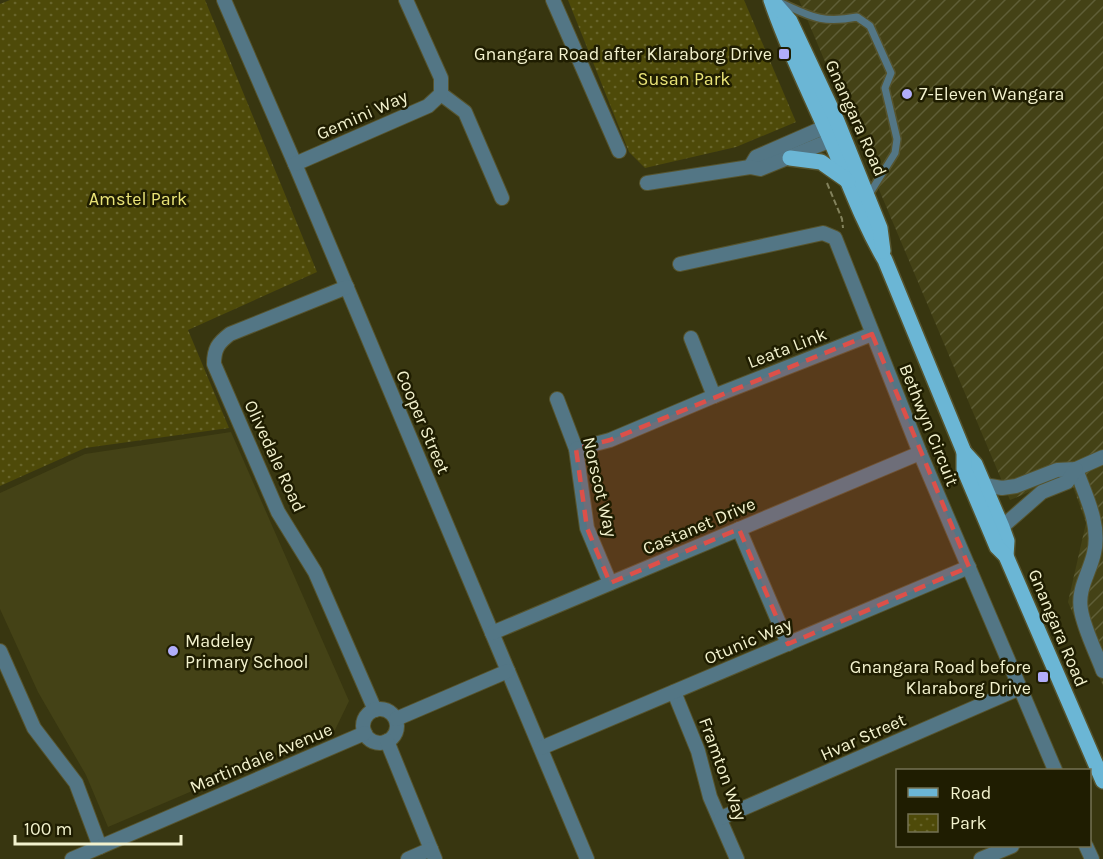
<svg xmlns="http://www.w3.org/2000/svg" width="1103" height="859" font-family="Karla,sans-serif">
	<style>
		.built { fill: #444216 }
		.industrial { fill: url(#industrial-furrows) }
		.park { fill: url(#park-dots) }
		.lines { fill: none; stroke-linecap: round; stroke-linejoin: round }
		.lane-casing { stroke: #56542e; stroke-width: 10 }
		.street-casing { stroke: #56542e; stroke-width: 16 }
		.primary-casing { stroke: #56542e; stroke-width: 18 }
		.path { stroke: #83825c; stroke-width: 2; stroke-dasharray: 6 3; stroke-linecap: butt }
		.lane { stroke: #537685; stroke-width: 7 }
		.street { stroke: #537685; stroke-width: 14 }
		.primary { stroke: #6bb6d5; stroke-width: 15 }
		.marked { fill: #dc5049; fill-opacity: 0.2; stroke: #dc5049; stroke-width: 4.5; stroke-dasharray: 12 8; stroke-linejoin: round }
		.poi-dot { fill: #b1adfa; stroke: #1f1d01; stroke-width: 2 }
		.labels { text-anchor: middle; stroke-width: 5; stroke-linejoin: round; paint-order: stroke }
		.poi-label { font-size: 18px; fill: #f3f2ce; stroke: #1f1d01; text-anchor: end }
		.park-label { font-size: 18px; fill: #eae477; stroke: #1f1d01 }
		.street-label { font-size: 18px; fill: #f3f2ce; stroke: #1f1d01 }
	</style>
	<defs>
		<pattern id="industrial-furrows" width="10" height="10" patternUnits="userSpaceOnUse" patternTransform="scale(1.5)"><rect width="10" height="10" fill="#444216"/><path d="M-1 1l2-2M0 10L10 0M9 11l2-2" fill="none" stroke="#5f5e37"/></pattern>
		<pattern id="park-dots" width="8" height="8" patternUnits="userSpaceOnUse" patternTransform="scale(1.5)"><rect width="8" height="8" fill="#4e4a09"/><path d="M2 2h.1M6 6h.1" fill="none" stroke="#68652c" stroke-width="1.8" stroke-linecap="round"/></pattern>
	</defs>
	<rect width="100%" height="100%" fill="#383610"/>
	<polygon class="built" points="231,432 349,701 335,730 108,827 86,775 38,692 0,609 0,493 85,454"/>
	<polygon class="industrial" points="799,0 1103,0 1103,686 1068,602 1086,523 1069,476 1010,500"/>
	<g class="park">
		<polygon points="10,0 205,0 317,272 188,330 229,428 85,448 0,486 0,4"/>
		<polygon points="568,0 744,0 796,122 736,147 645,168 629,152"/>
	</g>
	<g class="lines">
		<defs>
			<path id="lane" d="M779 2C810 16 821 24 857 17L870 26 891 73 885 88 897 139 895 153 868 196"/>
			<g id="street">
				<polyline points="224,0 295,164 587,859"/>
				<polyline points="553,0 619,151"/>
				<polyline points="441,94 465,112 502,198"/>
				<polyline points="295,164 428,106 441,94 441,78 406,0"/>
				<polyline points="750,167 756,157 834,123"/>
				<polyline points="647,183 750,167 760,169 841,136"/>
				<polyline points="680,264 823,233 835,238 920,453 1055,770"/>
				<path d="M347 287 230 334C218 343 214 349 214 364L278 512 315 572 375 710"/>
				<polyline points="691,338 714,396"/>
				<polyline points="557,399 576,449 587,528 610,583"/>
				<polyline points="576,449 610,440 714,396 872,334"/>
				<path d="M1076 469C1085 495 1101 524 1094 553 1090 572 1077 589 1081 610 1084 629 1096 652 1103 671"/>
				<polyline points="984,485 1002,488 1016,486 1057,470 1076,469 1103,457"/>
				<polyline points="1002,527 1042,492 1067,482 1076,469"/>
				<polyline points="739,529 788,644"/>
				<polyline points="492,633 920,453"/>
				<polyline points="0,651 34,728 76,783 100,847"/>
				<polyline points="674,692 698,751 710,797 737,859"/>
				<circle cx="380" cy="726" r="17"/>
				<polyline points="396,719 508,671"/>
				<polyline points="387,741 435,859"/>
				<polyline points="541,748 969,567"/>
				<polyline points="721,818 1020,688"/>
				<polyline points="1086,846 1092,859"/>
				<polyline points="72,859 365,733"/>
				<polyline points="408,859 431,849"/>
				<polyline points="981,859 1012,846"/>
			</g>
			<g id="primary">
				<path d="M771 0C787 48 810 93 830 139 848 180 862 221 885 260L964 452 975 464 1002 527 1007 541 1006 556"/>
				<polyline points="776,5 790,21 837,121 880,228 883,251"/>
				<polyline points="790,158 821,162 848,181"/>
				<polyline points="964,452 964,469 997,547 1006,556 1103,781"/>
			</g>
		</defs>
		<use href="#lane" class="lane-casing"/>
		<use href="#street" class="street-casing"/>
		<use href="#primary" class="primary-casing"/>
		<polyline class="path" points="827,183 842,219 843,228"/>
		<use href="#lane" class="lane"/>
		<use href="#street" class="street"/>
		<use href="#primary" class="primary"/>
	</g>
	<path class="marked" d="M872 334 969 567 788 644 739 529 610 583 587 528 576 449 610 440Z"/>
	<g class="poi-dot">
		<rect x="778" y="48" width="12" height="12" rx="3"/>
		<circle cx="907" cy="94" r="6"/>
		<circle cx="173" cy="651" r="6"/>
		<rect x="1037" y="671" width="12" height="12" rx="3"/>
	</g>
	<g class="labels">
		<g class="poi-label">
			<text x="772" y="60">Gnangara Road after Klaraborg Drive</text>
			<text x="919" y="100" text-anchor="start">7-Eleven Wangara</text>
			<text x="185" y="647" text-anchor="start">Madeley<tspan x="185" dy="21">Primary School</tspan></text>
			<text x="1031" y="673">Gnangara Road before<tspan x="1031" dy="21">Klaraborg Drive</tspan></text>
		</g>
		<g class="park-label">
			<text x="684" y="85">Susan Park</text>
			<text x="138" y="205">Amstel Park</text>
		</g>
		<g class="street-label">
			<text transform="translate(362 115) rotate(-24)" y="6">Gemini Way</text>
			<text transform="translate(856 118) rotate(66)" y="6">Gnangara Road</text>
			<text transform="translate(787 348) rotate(-21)" y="6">Leata Link</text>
			<text transform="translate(423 422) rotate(67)" y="6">Cooper Street</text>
			<text transform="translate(929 425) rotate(68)" y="6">Bethwyn Circuit</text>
			<text transform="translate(275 456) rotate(65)" y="6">Olivedale Road</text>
			<text transform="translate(600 487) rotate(77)" y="6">Norscot Way</text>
			<text transform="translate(699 526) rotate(-23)" y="6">Castanet Drive</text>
			<text transform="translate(1058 628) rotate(67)" y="6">Gnangara Road</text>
			<text transform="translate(748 641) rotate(-23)" y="6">Otunic Way</text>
			<text transform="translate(863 737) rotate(-24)" y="6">Hvar Street</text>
			<text transform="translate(261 758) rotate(-23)" y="6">Martindale Avenue</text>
			<text transform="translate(723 769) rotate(70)" y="6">Framton Way</text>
		</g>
	</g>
	<rect x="896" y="769" width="195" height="78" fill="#1f1d01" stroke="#747253" stroke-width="1.5"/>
	<rect x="908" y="788" width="30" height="9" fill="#6bb6d5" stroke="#747253" stroke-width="1.5"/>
	<text x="950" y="799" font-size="18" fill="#f3f2ce">Road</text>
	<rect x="908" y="814" width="30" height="18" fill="url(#park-dots)" stroke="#747253" stroke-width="1.5"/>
	<text x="950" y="829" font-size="18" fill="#f3f2ce">Park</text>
	<path d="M15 835v9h166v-9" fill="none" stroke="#f3f2ce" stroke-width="3"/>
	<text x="24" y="835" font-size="18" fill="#f3f2ce" stroke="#1f1d01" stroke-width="4.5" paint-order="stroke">100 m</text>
</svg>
